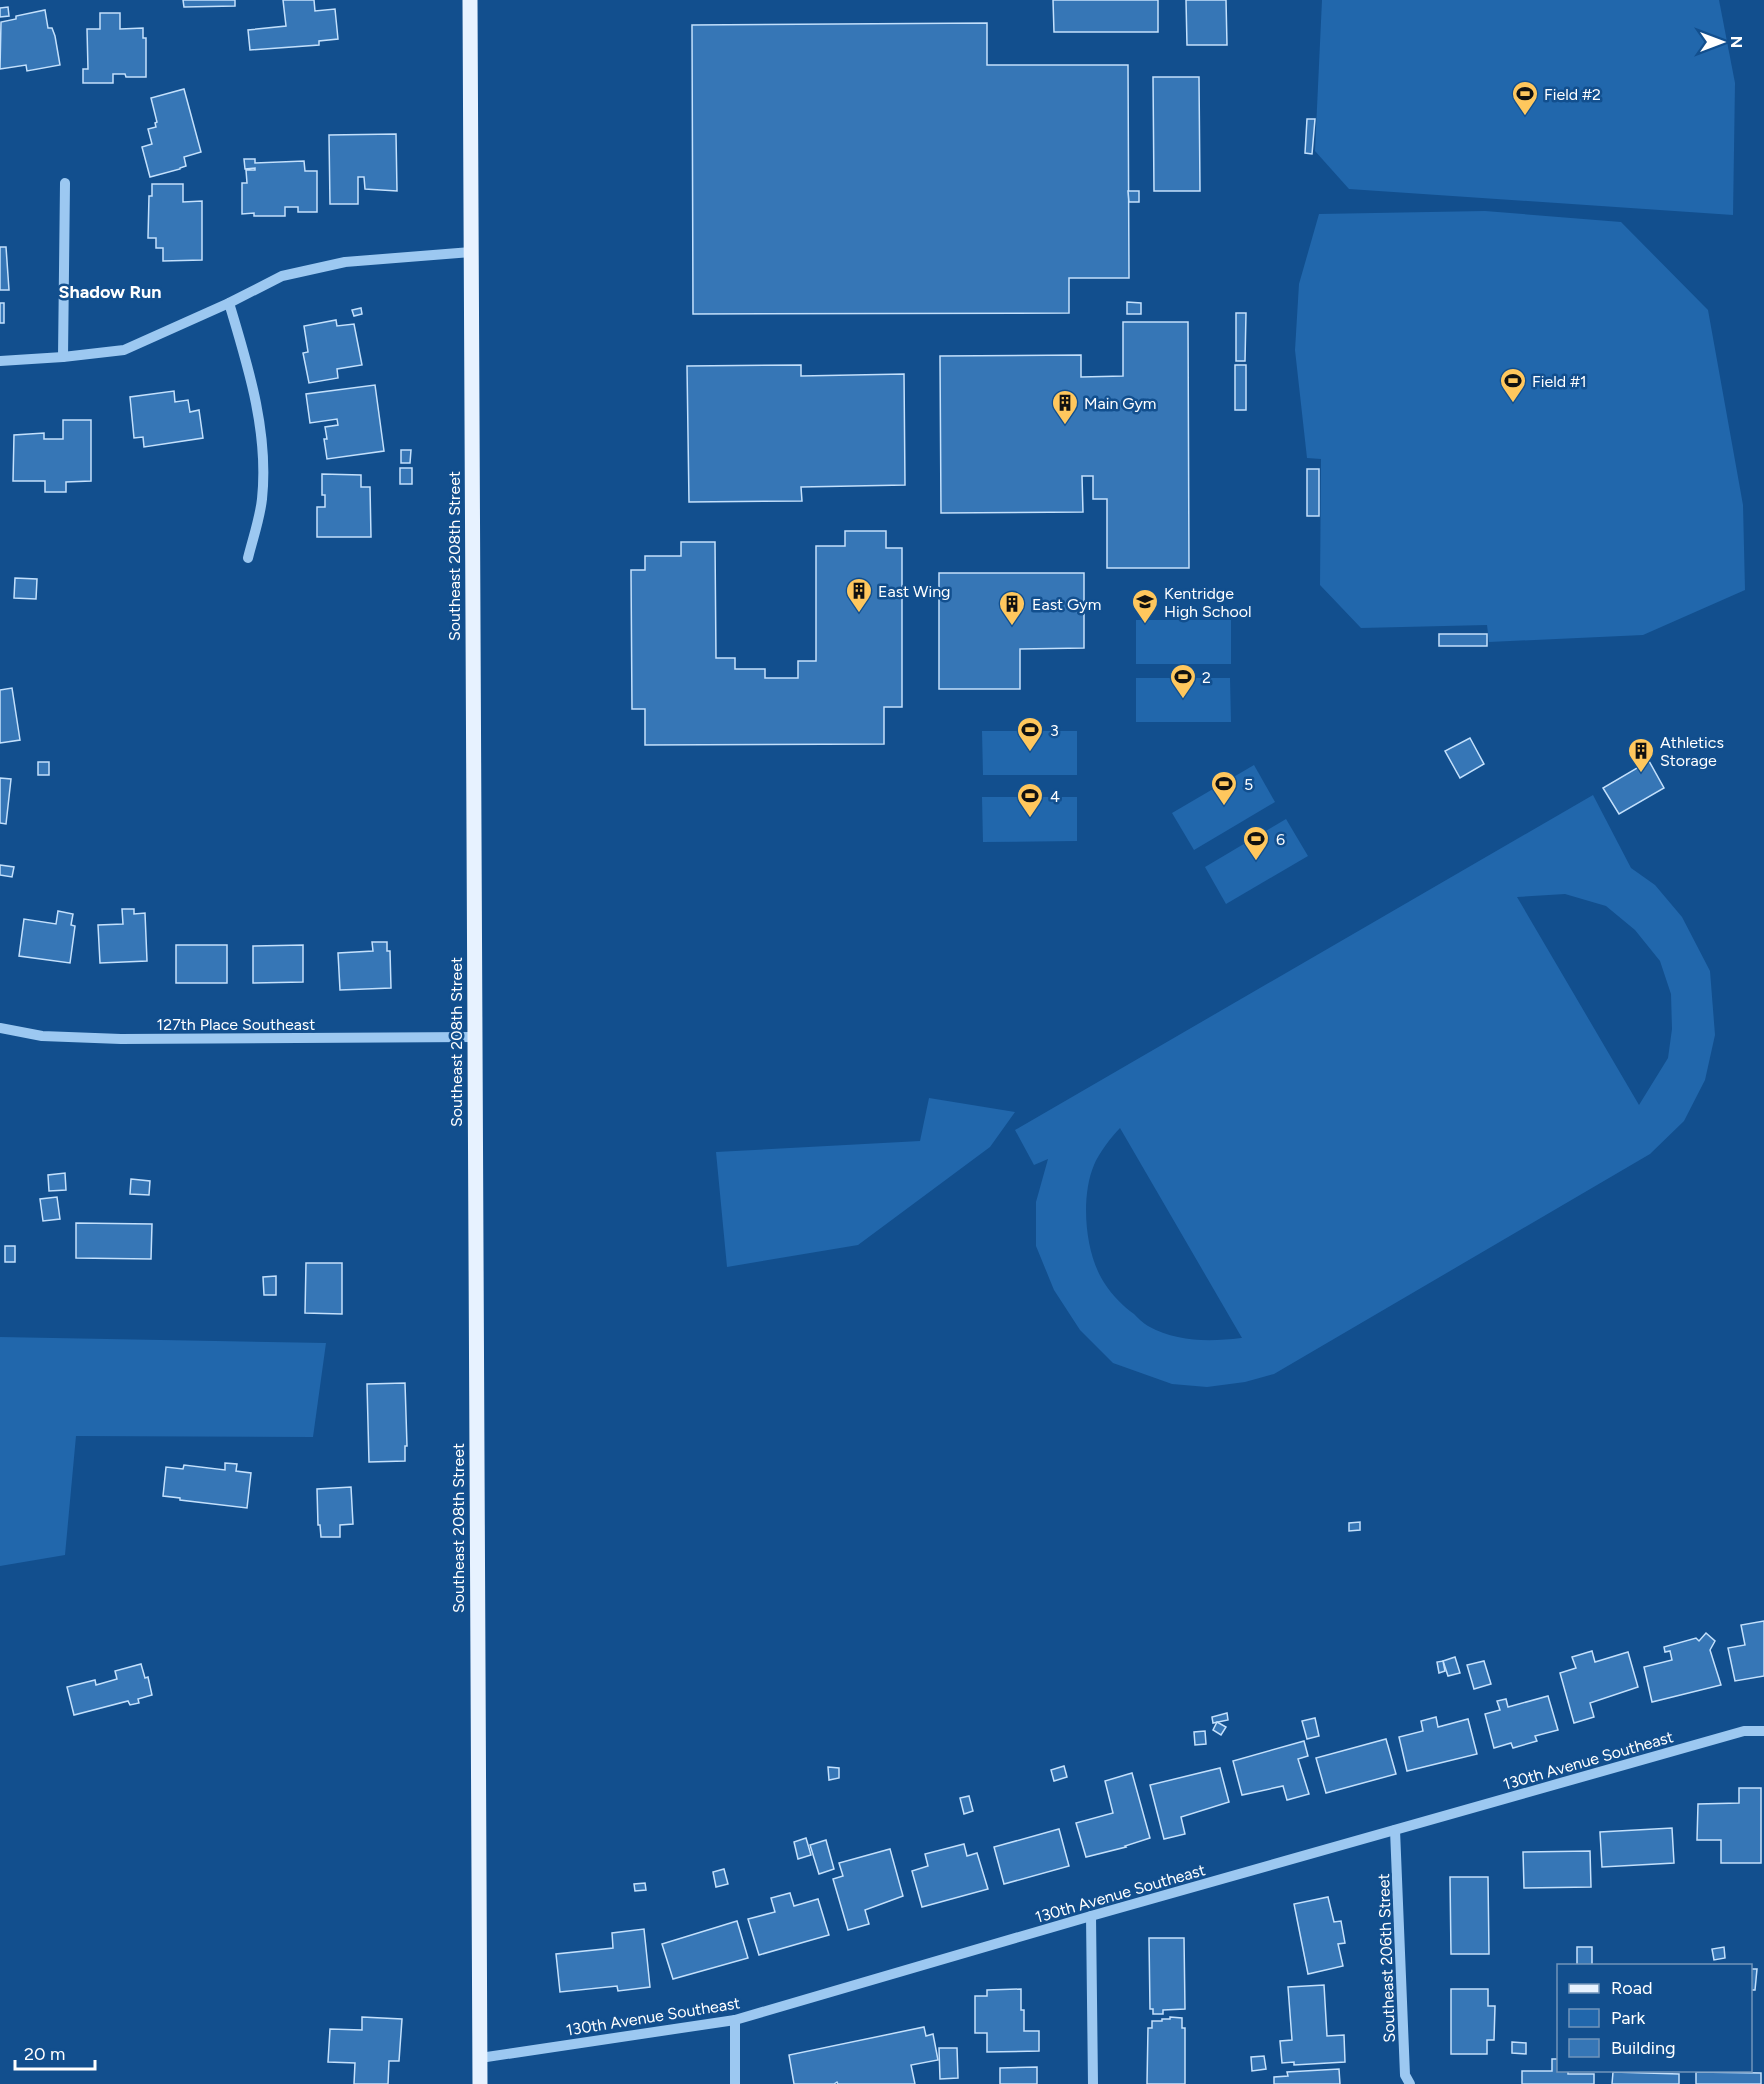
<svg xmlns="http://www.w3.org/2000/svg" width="1764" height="2084" font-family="Figtree,sans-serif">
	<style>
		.green { fill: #2167ac; fill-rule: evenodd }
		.building { fill: #3676b6; stroke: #c3e0fc; stroke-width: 1.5 }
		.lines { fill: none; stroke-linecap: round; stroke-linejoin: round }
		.minor { stroke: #9cc8f1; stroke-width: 10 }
		.major { stroke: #e7f2ff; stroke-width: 15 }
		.labels { text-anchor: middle; stroke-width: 5; stroke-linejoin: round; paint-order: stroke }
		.poi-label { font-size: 16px; fill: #fff; stroke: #124f8e; text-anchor: start }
		.street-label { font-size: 16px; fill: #fff; stroke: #124f8e }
		.neighbourhood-label { font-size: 18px; font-weight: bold; fill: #fff; stroke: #124f8e }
	</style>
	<rect width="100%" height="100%" fill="#124f8e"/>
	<g class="green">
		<polygon points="1322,0 1719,0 1735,83 1733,215 1349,189 1315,151"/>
		<polygon points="1485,211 1621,222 1708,310 1743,505 1745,590 1643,635 1489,642 1487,625 1361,628 1320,585 1321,459 1307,458 1295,350 1299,284 1319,214"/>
		<rect x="1136" y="620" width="95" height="44"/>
		<polygon points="1136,678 1230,678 1231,722 1136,722"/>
		<polygon points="982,731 1077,731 1077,775 983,775"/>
		<polygon points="1254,765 1275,802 1194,850 1172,813"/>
		<path d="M1593 795 1631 868 1655 885 1682 917 1710 971 1715 1035 1705 1080 1684 1121 1650 1154 1274 1374 1245 1382 1207 1387 1172 1384 1113 1363 1080 1330 1054 1290 1036 1246V1202L1048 1159 1034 1165 1015 1130ZM1565 894 1606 906 1635 930 1660 961 1671 994 1672 1029 1668 1058 1639 1105 1517 897ZM1120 1128 1242 1338H1241C1209 1342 1177 1342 1148 1326 1143 1323 1138 1318 1134 1314 1123 1306 1113 1296 1105 1284 1085 1255 1080 1198 1094 1165 1099 1153 1111 1137 1120 1128Z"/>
		<polygon points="982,797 1077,797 1077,841 983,842"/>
		<polygon points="1286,819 1308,856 1226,904 1205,867"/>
		<polygon points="929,1098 1015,1112 990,1147 858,1245 727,1267 716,1152 920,1141"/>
		<polygon points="0,1337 326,1343 313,1437 76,1436 65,1555 0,1566"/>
	</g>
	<g class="building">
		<polygon points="183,0 235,0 235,6 184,7"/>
		<polygon points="283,0 314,0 315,11 335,9 338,39 319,41 319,45 250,50 248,30 286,26"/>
		<polygon points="1053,0 1158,0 1158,32 1054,32"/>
		<polygon points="1186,0 1226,0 1227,45 1187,45"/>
		<polygon points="8,7 9,16 0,17 0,8"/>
		<polygon points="45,10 48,28 52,28 55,36 60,65 27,71 26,65 0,69 1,22 16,19 16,16"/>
		<polygon points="100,13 120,13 120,29 143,28 143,38 146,38 146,77 126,77 125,74 113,74 113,83 83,83 83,69 88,69 87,29 100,29"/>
		<polygon points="987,23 987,65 1128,65 1129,278 1069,278 1069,313 693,314 692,25"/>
		<polygon points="1153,77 1199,77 1200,191 1154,191"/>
		<polygon points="184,89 201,152 184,157 186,166 180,168 180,169 150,177 142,147 152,144 148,129 156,127 155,123 157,122 151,98"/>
		<polygon points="1307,119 1315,119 1312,154 1305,153"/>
		<polygon points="396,134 397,191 365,189 364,177 358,177 358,204 330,204 329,135"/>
		<polygon points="244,159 255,159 255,163 304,161 305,171 317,171 317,212 298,212 298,207 285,207 285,216 254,216 254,213 242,214 242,183 247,183 246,170 255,170 255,168 245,169"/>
		<polygon points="152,184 183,184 183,202 202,201 202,260 163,261 163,248 156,248 156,238 148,238 149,196 152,196"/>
		<polygon points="1128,191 1139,191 1139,202 1129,202"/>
		<polygon points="0,247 6,247 9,290 0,290"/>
		<polygon points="1127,302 1141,303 1141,314 1127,314"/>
		<rect x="0" y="303" width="4" height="20"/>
		<polygon points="361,308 362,314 354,316 352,310"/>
		<polygon points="1236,313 1246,313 1245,361 1236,361"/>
		<polygon points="336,320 337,326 354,324 362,365 337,369 338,378 309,383 303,353 308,352 304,326"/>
		<polygon points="1123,322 1188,322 1189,568 1107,568 1107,499 1093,499 1093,476 1082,476 1083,512 941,513 940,356 1081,355 1081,377 1123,376"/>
		<polygon points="801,365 801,376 904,374 905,485 801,487 802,501 689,502 687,366"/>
		<rect x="1235" y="365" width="11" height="45"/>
		<polygon points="375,385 384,451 327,459 324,439 327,439 325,427 338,425 337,419 310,423 306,394"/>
		<polygon points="174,391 175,402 188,400 190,412 199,410 203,438 144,447 143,437 134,438 130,397"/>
		<polygon points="63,420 91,420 91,481 66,482 66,492 45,492 45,481 13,481 14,435 44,433 44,439 63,439"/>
		<polygon points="401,450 411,450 410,463 401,463"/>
		<rect x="400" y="468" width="12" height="16"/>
		<rect x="1307" y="469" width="12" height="47"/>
		<polygon points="322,474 361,475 361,487 370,487 371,537 317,537 317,507 325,507 325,495 322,495"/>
		<polygon points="845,531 886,531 886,548 902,548 902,707 884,707 884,744 645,745 645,709 632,709 631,570 645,570 645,556 681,556 681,542 715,542 716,658 735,658 735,669 765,669 765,678 798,678 798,661 816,661 816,546 845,546"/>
		<polygon points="939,573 1084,573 1084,648 1020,649 1020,689 939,689"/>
		<polygon points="15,578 37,579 36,599 14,598"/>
		<rect x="1439" y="634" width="48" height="12"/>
		<polygon points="12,688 20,740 0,743 0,690"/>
		<polygon points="1470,738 1484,764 1460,778 1445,751"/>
		<polygon points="1649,761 1664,788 1619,814 1603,788"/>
		<rect x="38" y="762" width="11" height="13"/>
		<polygon points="0,778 11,779 6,824 0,823"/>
		<polygon points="0,865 14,867 12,877 0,875"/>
		<polygon points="122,909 134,909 134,914 145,913 147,961 100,963 98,925 123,924"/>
		<polygon points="58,911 73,914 71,925 75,926 70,963 19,956 24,919 56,924"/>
		<polygon points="372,942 387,942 387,951 390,951 391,988 340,990 338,953 373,951"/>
		<rect x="176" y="945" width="51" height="38"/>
		<polygon points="303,945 303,982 253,983 253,946"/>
		<polygon points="65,1173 66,1190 49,1191 48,1175"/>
		<polygon points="131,1179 150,1181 149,1195 130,1194"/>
		<polygon points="57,1197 60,1219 43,1221 40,1199"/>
		<polygon points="76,1223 152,1224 151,1259 76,1258"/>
		<rect x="5" y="1246" width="10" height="16"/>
		<polygon points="306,1263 342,1263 342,1314 305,1313"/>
		<polygon points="276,1276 276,1295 264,1295 263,1277"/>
		<polygon points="405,1383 407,1446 405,1446 405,1461 369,1462 367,1384"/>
		<polygon points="225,1463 237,1464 236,1471 251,1473 247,1508 180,1500 180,1498 163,1496 166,1467 183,1469 184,1465 225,1470"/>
		<polygon points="351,1487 353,1524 340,1525 340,1537 321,1537 320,1525 318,1525 317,1489"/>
		<polygon points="1360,1522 1360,1530 1349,1531 1349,1523"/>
		<polygon points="1764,1621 1764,1676 1735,1681 1728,1648 1745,1645 1741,1625"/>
		<polygon points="1706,1633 1715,1641 1710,1650 1721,1685 1652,1702 1644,1667 1672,1660 1670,1651 1665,1652 1664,1647 1696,1638 1699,1641"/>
		<polygon points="1592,1651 1595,1662 1628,1652 1638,1687 1590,1703 1594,1717 1574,1723 1560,1673 1576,1668 1572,1657"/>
		<polygon points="1455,1657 1460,1673 1448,1676 1443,1661"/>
		<polygon points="1443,1661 1445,1671 1439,1673 1437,1662"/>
		<polygon points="1484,1661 1491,1684 1474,1689 1467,1665"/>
		<polygon points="141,1664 145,1678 148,1677 152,1695 138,1699 139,1703 130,1705 128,1701 74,1715 67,1687 95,1680 96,1685 117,1679 115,1671"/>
		<polygon points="1548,1696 1558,1730 1535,1736 1537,1741 1513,1748 1511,1743 1494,1748 1485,1714 1500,1710 1497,1701 1506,1699 1508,1707"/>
		<polygon points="1227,1713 1228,1720 1213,1723 1212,1717"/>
		<polygon points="1436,1717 1438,1727 1468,1719 1477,1754 1407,1771 1399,1737 1423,1731 1421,1721"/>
		<polygon points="1315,1718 1319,1736 1307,1739 1302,1721"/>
		<polygon points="1217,1722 1226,1727 1221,1735 1213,1730"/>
		<polygon points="1205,1731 1206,1744 1195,1745 1194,1732"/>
		<polygon points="1386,1739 1396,1774 1326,1793 1316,1758"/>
		<polygon points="1304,1741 1308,1756 1298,1759 1309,1794 1287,1800 1283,1786 1242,1795 1233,1761"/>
		<polygon points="1064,1766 1067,1777 1054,1781 1051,1770"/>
		<polygon points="828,1767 839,1768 839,1778 829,1780"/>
		<polygon points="1220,1768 1229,1802 1181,1817 1185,1834 1164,1839 1150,1785"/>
		<polygon points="1132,1773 1150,1838 1125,1846 1126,1847 1086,1857 1076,1823 1113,1813 1105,1781"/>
		<polygon points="1739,1788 1761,1788 1761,1863 1721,1863 1721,1840 1697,1840 1698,1804 1739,1803"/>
		<polygon points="969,1796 973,1811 964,1814 960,1798"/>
		<polygon points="1672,1828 1674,1863 1602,1867 1600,1832"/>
		<polygon points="1059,1829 1069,1866 1004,1884 994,1847"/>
		<polygon points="806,1838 811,1855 798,1859 794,1842"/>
		<polygon points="826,1840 834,1869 819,1874 810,1845"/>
		<polygon points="964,1844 967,1856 977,1853 988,1889 922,1907 912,1871 928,1866 925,1854"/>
		<polygon points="890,1849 903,1896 865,1910 869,1924 848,1930 833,1879 843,1876 839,1863"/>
		<polygon points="1590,1851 1591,1887 1524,1888 1523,1852"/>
		<polygon points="724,1869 728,1884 716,1887 713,1872"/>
		<polygon points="1450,1877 1488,1877 1489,1954 1451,1954"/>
		<polygon points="645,1883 646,1890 635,1891 634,1884"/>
		<polygon points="790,1893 794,1906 818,1899 829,1935 759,1955 748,1919 775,1912 771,1898"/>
		<polygon points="1328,1897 1334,1922 1341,1921 1345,1943 1338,1944 1343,1966 1308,1974 1294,1904"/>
		<polygon points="737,1921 748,1958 673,1979 662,1944"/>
		<polygon points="644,1929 650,1987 618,1991 617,1986 560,1992 556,1954 613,1948 612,1933"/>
		<polygon points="1149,1938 1184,1938 1185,2009 1163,2010 1163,2014 1153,2014 1153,2009 1150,2009"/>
		<rect x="1577" y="1947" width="15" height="19"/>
		<polygon points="1724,1947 1725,1958 1714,1960 1712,1949"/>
		<polygon points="1750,1969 1757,1969 1755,1990 1750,1990"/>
		<polygon points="1324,1985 1327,2036 1344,2035 1345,2062 1294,2065 1294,2062 1282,2063 1280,2041 1292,2040 1288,1987"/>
		<polygon points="1021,1989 1021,2010 1024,2010 1024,2031 1039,2031 1039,2051 987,2052 987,2033 975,2033 975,1996 987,1996 987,1990"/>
		<polygon points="1451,1989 1488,1989 1488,2006 1495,2006 1494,2040 1487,2040 1487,2054 1451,2054"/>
		<polygon points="362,2017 402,2019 399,2061 389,2061 388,2084 354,2084 355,2063 328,2062 330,2029 362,2030"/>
		<polygon points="1170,2017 1182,2018 1182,2028 1185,2028 1185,2084 1147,2084 1148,2028 1152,2028 1152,2021 1162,2021 1162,2019 1170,2019"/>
		<polygon points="924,2027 926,2036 933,2034 938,2060 911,2065 915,2084 838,2084 837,2082 834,2084 794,2084 789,2055"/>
		<polygon points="1512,2042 1526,2043 1526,2054 1512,2053"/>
		<polygon points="939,2048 957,2048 958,2078 940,2079"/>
		<polygon points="1264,2056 1266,2069 1252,2071 1251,2057"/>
		<polygon points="1552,2059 1558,2059 1558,2070 1568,2070 1568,2074 1594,2074 1594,2084 1522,2084 1522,2071 1552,2071"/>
		<polygon points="1037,2067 1037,2084 1000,2084 1000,2068"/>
		<polygon points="1339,2069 1340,2084 1274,2084 1274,2077 1288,2076 1287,2072"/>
		<polygon points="1613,2072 1679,2074 1679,2084 1612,2084"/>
		<polygon points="1696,2072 1761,2073 1761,2084 1696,2084"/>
	</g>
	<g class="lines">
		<g class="minor">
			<path d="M229 303C248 366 269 432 262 499 260 518 253 538 248 558"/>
			<polyline points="63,357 65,183"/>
			<polyline points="0,361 63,357 124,350 229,303 282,276 345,262 471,252"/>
			<polyline points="0,1028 42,1036 121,1039 473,1037"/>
			<polyline points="1395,1830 1405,2075 1410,2084"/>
			<polyline points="1091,1916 1093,2084"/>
			<polyline points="480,2058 735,2020 1091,1916 1744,1731 1764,1731"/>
			<polyline points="735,2084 735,2020"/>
		</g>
		<polyline class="major" points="470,0 480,2084"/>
	</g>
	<defs>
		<symbol id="stadium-pin" viewBox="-11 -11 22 30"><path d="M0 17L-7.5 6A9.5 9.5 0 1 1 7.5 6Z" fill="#ffc75d" stroke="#124f8e"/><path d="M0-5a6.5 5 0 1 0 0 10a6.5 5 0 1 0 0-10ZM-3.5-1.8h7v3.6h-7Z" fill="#111"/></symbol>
		<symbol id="building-pin" viewBox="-11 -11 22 30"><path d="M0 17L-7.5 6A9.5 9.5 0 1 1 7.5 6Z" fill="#ffc75d" stroke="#124f8e"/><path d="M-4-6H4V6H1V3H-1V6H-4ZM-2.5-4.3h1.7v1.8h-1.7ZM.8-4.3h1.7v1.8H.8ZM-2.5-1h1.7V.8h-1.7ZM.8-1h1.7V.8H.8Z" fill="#111"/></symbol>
		<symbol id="school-pin" viewBox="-11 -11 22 30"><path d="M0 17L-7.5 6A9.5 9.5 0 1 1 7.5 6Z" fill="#ffc75d" stroke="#124f8e"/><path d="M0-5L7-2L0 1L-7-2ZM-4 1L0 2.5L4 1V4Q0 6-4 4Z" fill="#111"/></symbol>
	</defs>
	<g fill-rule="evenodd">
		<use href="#stadium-pin" x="1510" y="79" width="30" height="40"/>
		<use href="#stadium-pin" x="1498" y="366" width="30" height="40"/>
		<use href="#building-pin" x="1050" y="388" width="30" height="40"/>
		<use href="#building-pin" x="844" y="576" width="30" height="40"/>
		<use href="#school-pin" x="1130" y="587" width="30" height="40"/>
		<use href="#building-pin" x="997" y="589" width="30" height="40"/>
		<use href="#stadium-pin" x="1168" y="662" width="30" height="40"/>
		<use href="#stadium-pin" x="1015" y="715" width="30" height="40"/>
		<use href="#building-pin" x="1626" y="736" width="30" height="40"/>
		<use href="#stadium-pin" x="1209" y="769" width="30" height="40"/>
		<use href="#stadium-pin" x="1015" y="781" width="30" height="40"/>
		<use href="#stadium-pin" x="1241" y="824" width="30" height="40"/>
	</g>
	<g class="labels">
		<g class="poi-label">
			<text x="1544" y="100">Field #2</text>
			<text x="1532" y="387">Field #1</text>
			<text x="1084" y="409">Main Gym</text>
			<text x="878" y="597">East Wing</text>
			<text x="1164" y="599">Kentridge<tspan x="1164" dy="18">High School</tspan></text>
			<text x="1032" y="610">East Gym</text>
			<text x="1202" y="683">2</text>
			<text x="1050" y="736">3</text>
			<text x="1660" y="748">Athletics<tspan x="1660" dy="18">Storage</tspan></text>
			<text x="1244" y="790">5</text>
			<text x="1050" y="802">4</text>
			<text x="1276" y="845">6</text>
		</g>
		<g class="street-label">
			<text transform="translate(454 556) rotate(-90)" y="6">Southeast 208th Street</text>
			<text x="236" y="1030">127th Place Southeast</text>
			<text transform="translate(456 1042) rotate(-90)" y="6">Southeast 208th Street</text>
			<text transform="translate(458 1528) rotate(-90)" y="6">Southeast 208th Street</text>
			<text transform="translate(1588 1760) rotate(-16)" y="6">130th Avenue Southeast</text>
			<text transform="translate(1120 1893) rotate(-16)" y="6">130th Avenue Southeast</text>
			<text transform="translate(1386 1958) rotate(-92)" y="6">Southeast 206th Street</text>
			<text transform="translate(653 2016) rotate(-9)" y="6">130th Avenue Southeast</text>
		</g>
		<g class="neighbourhood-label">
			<text x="110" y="298">Shadow Run</text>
		</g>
	</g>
	<rect x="1557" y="1964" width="195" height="108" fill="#124f8e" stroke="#7195bb" stroke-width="1.5"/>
	<rect x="1569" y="1984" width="30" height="9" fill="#e7f2ff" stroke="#7195bb" stroke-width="1.5"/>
	<text x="1611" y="1994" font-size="18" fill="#ffffff">Road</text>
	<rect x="1569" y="2009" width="30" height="18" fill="#2167ac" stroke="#7195bb" stroke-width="1.5"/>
	<text x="1611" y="2024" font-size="18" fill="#ffffff">Park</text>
	<rect x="1569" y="2039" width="30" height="18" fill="#3676b6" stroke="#7195bb" stroke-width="1.5"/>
	<text x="1611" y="2054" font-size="18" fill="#ffffff">Building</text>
	<g transform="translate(1722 42) rotate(90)" stroke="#124f8e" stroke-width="4.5" paint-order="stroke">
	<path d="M0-4.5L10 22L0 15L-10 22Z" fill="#ffffff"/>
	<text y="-9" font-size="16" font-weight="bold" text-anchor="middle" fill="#ffffff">N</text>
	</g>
	<path d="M15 2060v9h80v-9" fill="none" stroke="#ffffff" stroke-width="3"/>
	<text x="24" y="2060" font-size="18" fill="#ffffff" stroke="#124f8e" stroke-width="4.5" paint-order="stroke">20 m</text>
</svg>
